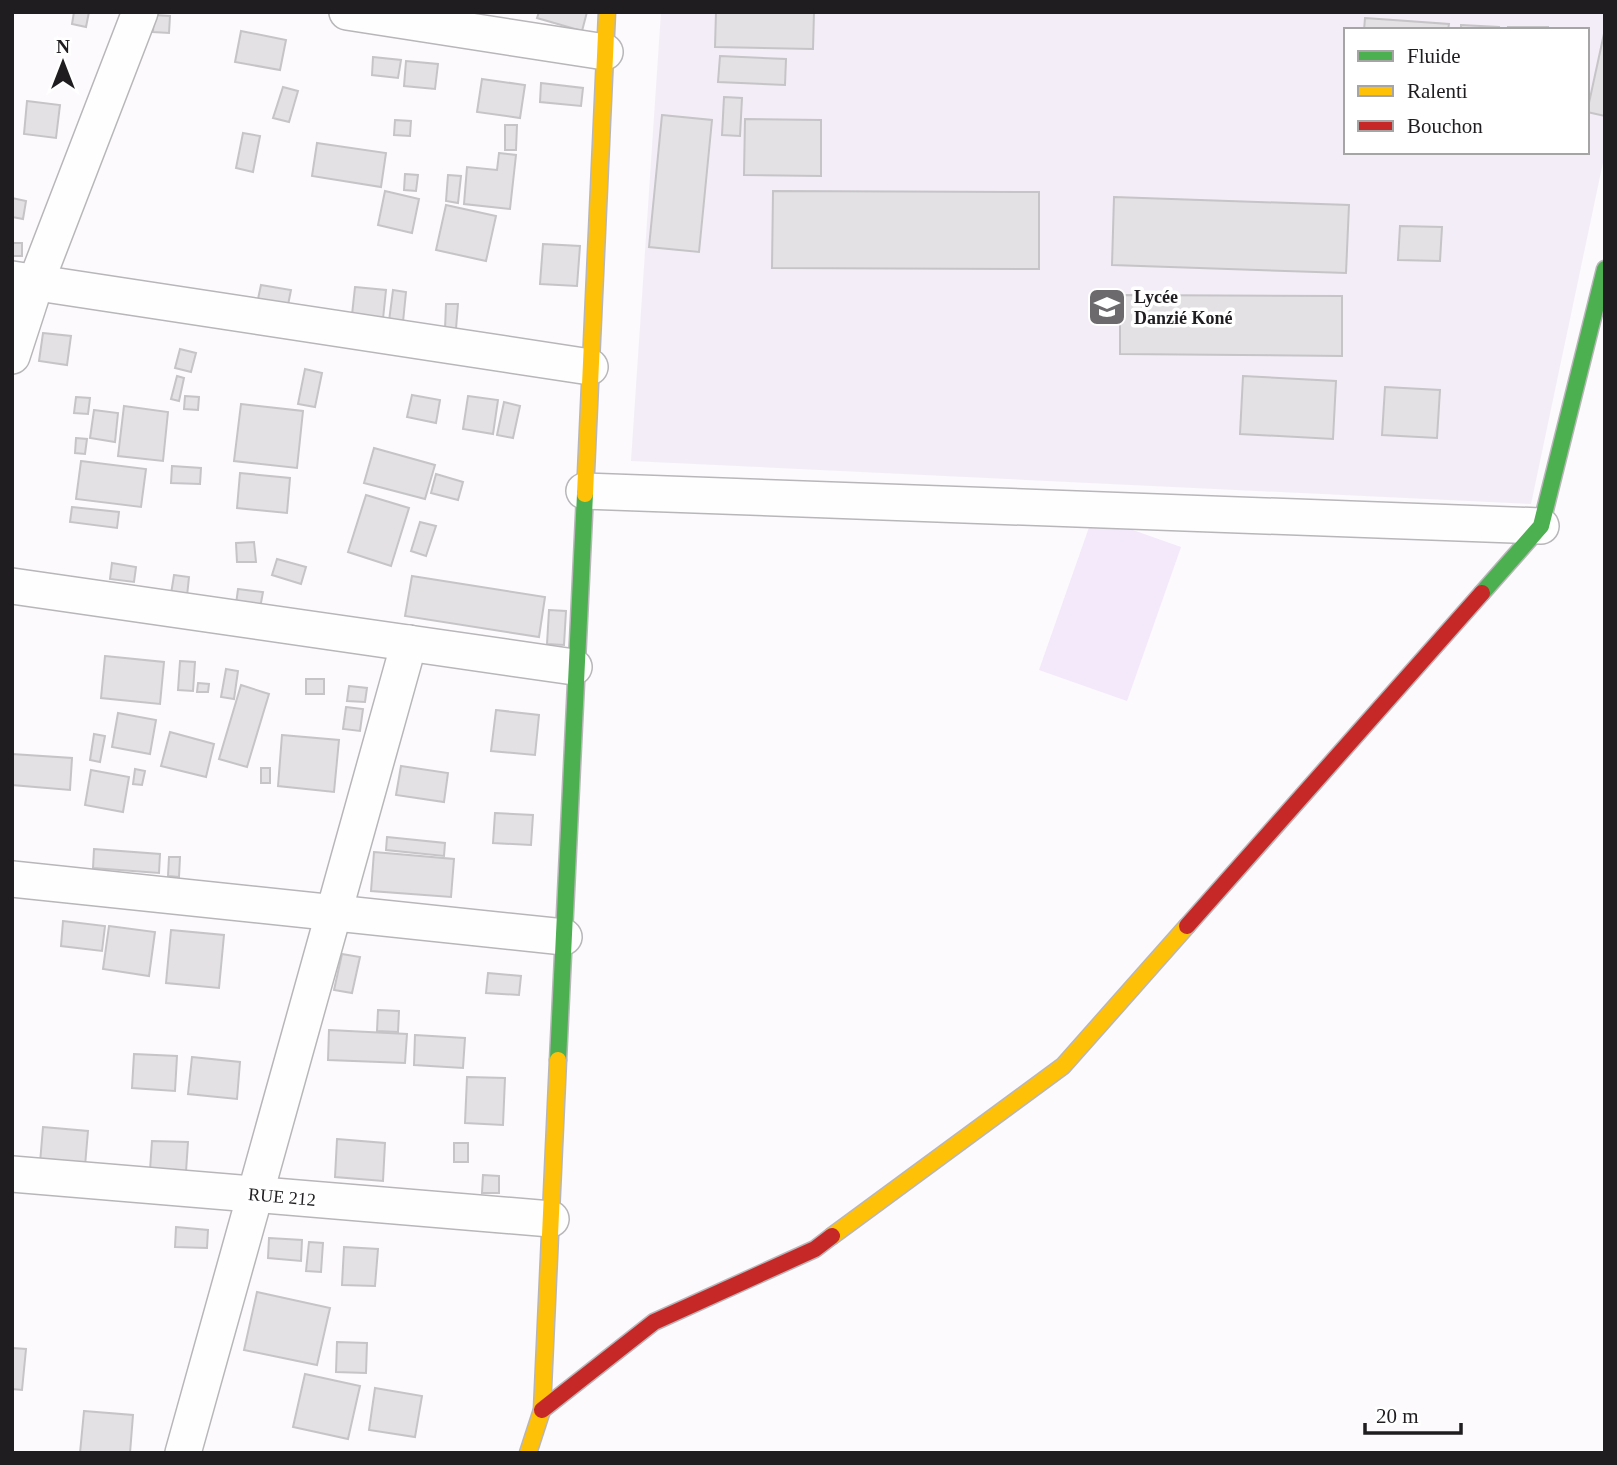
<svg xmlns="http://www.w3.org/2000/svg" width="1617" height="1465" font-family="Georgia,serif">
	<style>
		.built { fill: #f3edf7; fill-rule: evenodd }
		.green { fill: #f4e8fb }
		.building { fill: #e3e1e4; stroke: #c6c4c7; stroke-width: 2 }
		.lines { fill: none; stroke-linecap: round; stroke-linejoin: round }
		.street-casing { stroke: #b8b6b9; stroke-width: 38 }
		.fast-casing { stroke: #b8b6b9; stroke-width: 19 }
		.slow-casing { stroke: #b8b6b9; stroke-width: 19 }
		.jam-casing { stroke: #b8b6b9; stroke-width: 19 }
		.street { stroke: #fffeff; stroke-width: 35 }
		.fast { stroke: #4caf50; stroke-width: 16 }
		.slow { stroke: #ffc107; stroke-width: 16 }
		.jam { stroke: #c62828; stroke-width: 16 }
		.labels { text-anchor: middle; stroke-width: 7; stroke-linejoin: round; paint-order: stroke }
		.poi-label { font-size: 18px; font-weight: bold; fill: #1f1d20; stroke: #fff; text-anchor: start }
		.street-label { font-size: 18px; fill: #1f1d20; stroke: #fff }
	</style>
	<rect width="100%" height="100%" fill="#fcfafd"/>
	<path class="built" d="M661 12H1605V153L1531 504 631 461ZM1346 30H1587V152H1346Z"/>
	<polygon class="green" points="1093,516 1181,547 1127,701 1039,670"/>
	<g class="building">
		<polygon points="74,12 89,12 86,27 72,24"/>
		<polygon points="539,12 587,12 582,31 537,18"/>
		<polygon points="716,12 814,12 813,49 715,47"/>
		<polygon points="154,15 170,16 169,33 153,32"/>
		<polygon points="1365,18 1449,24 1448,30 1364,30"/>
		<polygon points="1461,25 1499,27 1499,30 1461,30"/>
		<rect x="1508" y="27" width="40" height="3"/>
		<polygon points="1605,29 1605,116 1587,112"/>
		<polygon points="241,31 286,40 280,70 235,62"/>
		<polygon points="720,56 786,59 785,85 718,82"/>
		<polygon points="373,57 401,60 398,78 372,75"/>
		<polygon points="406,61 438,64 435,89 404,86"/>
		<polygon points="482,79 525,85 520,118 477,112"/>
		<polygon points="541,83 583,88 581,106 540,102"/>
		<polygon points="283,87 298,91 289,122 273,118"/>
		<polygon points="724,97 742,98 740,136 722,135"/>
		<polygon points="27,101 60,105 56,138 24,134"/>
		<polygon points="662,115 712,120 699,252 649,247"/>
		<polygon points="745,119 821,120 821,176 744,175"/>
		<polygon points="395,120 411,121 410,136 394,135"/>
		<polygon points="505,125 517,125 516,150 505,150"/>
		<polygon points="243,133 260,136 253,172 236,168"/>
		<polygon points="317,143 386,153 381,187 312,176"/>
		<polygon points="499,153 516,155 510,209 464,204 467,167 497,170"/>
		<polygon points="405,174 418,175 416,191 404,190"/>
		<polygon points="448,175 461,176 458,203 446,201"/>
		<polygon points="385,191 419,199 412,233 378,225"/>
		<polygon points="773,191 1039,192 1039,269 772,268"/>
		<polygon points="1114,197 1349,205 1346,273 1112,265"/>
		<polygon points="12,198 26,201 23,219 12,217"/>
		<polygon points="446,205 496,216 486,261 436,250"/>
		<polygon points="1400,226 1442,227 1440,261 1398,260"/>
		<rect x="12" y="243" width="10" height="13"/>
		<polygon points="543,244 580,246 577,286 540,284"/>
		<polygon points="261,285 291,290 288,305 258,299"/>
		<polygon points="355,287 386,290 383,319 352,315"/>
		<polygon points="393,290 406,292 403,322 389,321"/>
		<polygon points="1120,295 1342,296 1342,356 1120,354"/>
		<polygon points="446,304 458,304 456,329 445,329"/>
		<polygon points="43,333 71,336 67,365 39,361"/>
		<polygon points="180,349 196,353 191,372 175,368"/>
		<polygon points="305,369 322,373 315,407 298,404"/>
		<polygon points="177,376 184,378 179,401 171,399"/>
		<polygon points="1243,376 1336,381 1333,439 1240,434"/>
		<polygon points="1385,387 1440,390 1437,438 1382,435"/>
		<polygon points="412,395 440,400 436,423 407,417"/>
		<polygon points="185,396 199,397 198,410 184,409"/>
		<polygon points="468,396 498,400 493,434 463,429"/>
		<polygon points="76,397 90,398 88,414 74,413"/>
		<polygon points="504,402 520,406 513,438 497,435"/>
		<polygon points="241,404 303,411 297,468 234,461"/>
		<polygon points="124,406 168,412 163,461 118,456"/>
		<polygon points="94,410 118,413 115,442 90,438"/>
		<polygon points="76,438 87,439 85,454 75,453"/>
		<polygon points="374,448 435,465 425,499 364,483"/>
		<polygon points="81,461 146,469 141,507 76,499"/>
		<polygon points="172,466 201,468 200,484 171,483"/>
		<polygon points="240,473 290,478 287,513 237,508"/>
		<polygon points="436,474 463,482 458,500 431,493"/>
		<polygon points="366,495 409,508 391,566 348,552"/>
		<polygon points="72,507 119,512 117,528 70,522"/>
		<polygon points="420,522 436,526 426,556 411,551"/>
		<polygon points="254,542 256,562 237,562 236,543"/>
		<polygon points="277,559 306,567 301,584 272,575"/>
		<polygon points="112,563 136,567 134,582 110,579"/>
		<polygon points="174,575 189,577 187,596 171,594"/>
		<polygon points="412,576 545,597 539,637 405,616"/>
		<polygon points="238,589 263,592 260,608 236,604"/>
		<polygon points="549,610 566,611 564,645 547,644"/>
		<polygon points="105,656 164,662 160,704 101,698"/>
		<polygon points="180,661 195,662 193,691 178,690"/>
		<polygon points="226,669 238,671 234,699 221,697"/>
		<rect x="306" y="679" width="18" height="15"/>
		<polygon points="198,683 209,684 208,692 197,692"/>
		<polygon points="241,685 269,694 247,767 219,759"/>
		<polygon points="349,686 367,688 365,702 347,701"/>
		<polygon points="346,707 363,709 360,731 343,729"/>
		<polygon points="496,710 539,715 535,755 491,751"/>
		<polygon points="118,713 156,720 150,754 112,747"/>
		<polygon points="170,732 214,744 206,777 161,766"/>
		<polygon points="94,734 105,736 100,762 90,760"/>
		<polygon points="282,735 339,740 334,792 278,786"/>
		<polygon points="12,754 72,758 70,790 12,785"/>
		<polygon points="401,766 448,773 444,802 396,795"/>
		<rect x="261" y="768" width="9" height="15"/>
		<polygon points="135,769 145,771 142,785 133,784"/>
		<polygon points="91,770 129,777 123,812 85,805"/>
		<polygon points="495,813 533,815 531,845 493,843"/>
		<polygon points="387,837 445,843 444,856 386,850"/>
		<polygon points="94,849 160,854 159,873 93,868"/>
		<polygon points="374,852 454,859 451,897 371,891"/>
		<polygon points="169,857 180,857 179,877 168,876"/>
		<polygon points="63,921 105,926 102,951 61,946"/>
		<polygon points="109,926 155,932 149,976 103,969"/>
		<polygon points="171,930 224,935 219,988 166,983"/>
		<polygon points="342,954 360,957 352,993 334,990"/>
		<polygon points="488,973 521,976 519,995 486,993"/>
		<polygon points="378,1010 399,1011 398,1032 377,1031"/>
		<polygon points="329,1030 407,1034 405,1063 328,1060"/>
		<polygon points="415,1035 465,1038 463,1068 414,1065"/>
		<polygon points="134,1054 177,1056 175,1091 132,1088"/>
		<polygon points="192,1057 240,1062 237,1099 188,1094"/>
		<polygon points="467,1077 505,1078 503,1125 465,1123"/>
		<polygon points="43,1127 88,1131 85,1166 40,1163"/>
		<polygon points="337,1139 385,1143 383,1181 335,1177"/>
		<polygon points="152,1141 188,1142 186,1172 150,1170"/>
		<rect x="454" y="1143" width="14" height="19"/>
		<polygon points="483,1175 499,1176 499,1193 482,1193"/>
		<polygon points="176,1227 208,1230 207,1248 175,1247"/>
		<polygon points="269,1238 302,1240 301,1261 268,1258"/>
		<polygon points="309,1242 323,1243 321,1272 306,1271"/>
		<polygon points="344,1247 378,1249 375,1286 342,1285"/>
		<polygon points="257,1292 330,1308 317,1365 244,1350"/>
		<polygon points="337,1342 367,1343 366,1373 336,1372"/>
		<polygon points="12,1348 26,1349 22,1390 12,1389"/>
		<polygon points="305,1374 360,1386 348,1439 293,1427"/>
		<polygon points="375,1388 422,1396 415,1437 369,1430"/>
		<polygon points="84,1411 133,1415 130,1453 80,1453"/>
	</g>
	<g class="lines">
		<defs>
			<g id="street">
				<polyline points="347,12 605,52"/>
				<polyline points="12,279 590,367"/>
				<polyline points="12,356 36,282 140,12"/>
				<polyline points="584,491 1541,526"/>
				<polyline points="12,586 574,667"/>
				<polyline points="12,879 564,937"/>
				<polyline points="12,1174 551,1219"/>
				<polyline points="183,1453 409,643"/>
			</g>
			<g id="fast">
				<polyline points="1482,593 1541,526 1605,269"/>
				<polyline points="558,1060 585,494"/>
			</g>
			<g id="slow">
				<polyline points="585,494 607,12"/>
				<polyline points="832,1236 1063,1066 1187,926"/>
				<polyline points="528,1453 542,1410 558,1060"/>
			</g>
			<g id="jam">
				<polyline points="1187,926 1482,593"/>
				<polyline points="542,1410 654,1322 815,1249 832,1236"/>
			</g>
		</defs>
		<use href="#street" class="street-casing"/>
		<use href="#fast" class="fast-casing"/>
		<use href="#slow" class="slow-casing"/>
		<use href="#jam" class="jam-casing"/>
		<use href="#street" class="street"/>
		<use href="#fast" class="fast"/>
		<use href="#slow" class="slow"/>
		<use href="#jam" class="jam"/>
	</g>
	<defs>
		<symbol id="school-square" viewBox="-11 -11 22 22"><rect x="-9" y="-9" width="18" height="18" rx="4" fill="#6c6a6d" stroke="#fff"/><path d="M0-5L7-2L0 1L-7-2ZM-4 1L0 2.5L4 1V4Q0 6-4 4Z" fill="#fff"/></symbol>
	</defs>
	<g fill-rule="evenodd">
		<use href="#school-square" x="1085" y="285" width="44" height="44"/>
	</g>
	<g class="labels">
		<g class="poi-label">
			<text x="1134" y="303">Lycée<tspan x="1134" dy="21">Danzié Koné</tspan></text>
		</g>
		<g class="street-label">
			<text transform="translate(282 1197) rotate(5)" y="6">RUE 212</text>
		</g>
	</g>
	<rect width="1617" height="1465" fill="none" stroke="#1f1d20" stroke-width="28"/>
	<rect x="1344" y="28" width="245" height="126" fill="#ffffff" stroke="#a5a5a6" stroke-width="2"/>
	<rect x="1358" y="51" width="35" height="10" fill="#4caf50" stroke="#a5a5a6" stroke-width="2"/>
	<text x="1407" y="63" font-size="21" fill="#1f1d20">Fluide</text>
	<rect x="1358" y="86" width="35" height="10" fill="#ffc107" stroke="#a5a5a6" stroke-width="2"/>
	<text x="1407" y="98" font-size="21" fill="#1f1d20">Ralenti</text>
	<rect x="1358" y="121" width="35" height="10" fill="#c62828" stroke="#a5a5a6" stroke-width="2"/>
	<text x="1407" y="133" font-size="21" fill="#1f1d20">Bouchon</text>
	<g transform="translate(63 63)" stroke="#ffffff" stroke-width="5" paint-order="stroke">
	<path d="M0-5L12 26L0 18L-12 26Z" fill="#1f1d20"/>
	<text y="-10" font-size="19" font-weight="bold" text-anchor="middle" fill="#1f1d20">N</text>
	</g>
	<path d="M1365 1423v10h96v-10" fill="none" stroke="#1f1d20" stroke-width="3.5"/>
	<text x="1376" y="1423" font-size="21" fill="#1f1d20" stroke="#ffffff" stroke-width="5" paint-order="stroke">20 m</text>
</svg>
